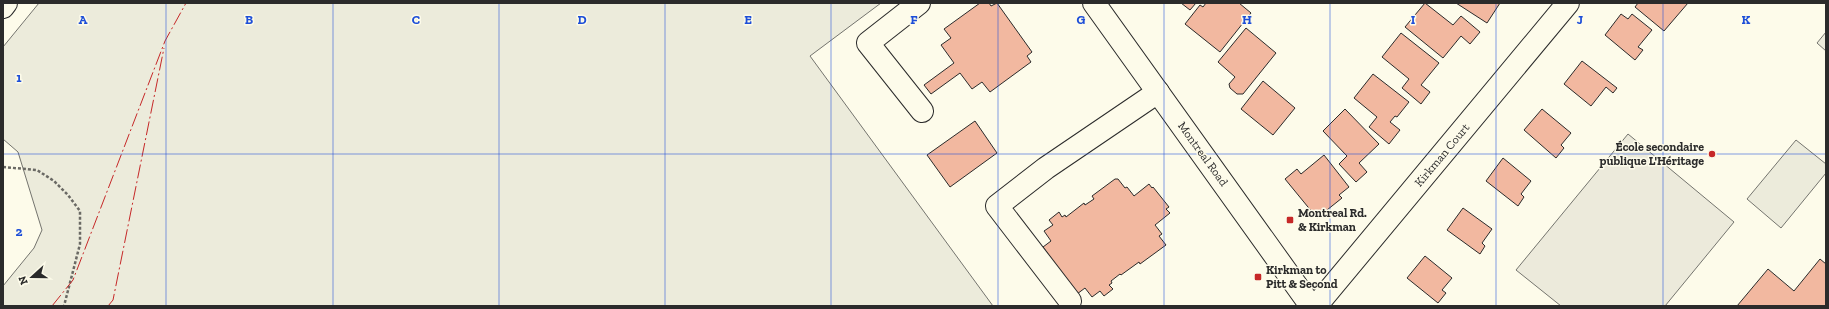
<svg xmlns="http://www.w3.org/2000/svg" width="1829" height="309" font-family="'Zilla Slab',serif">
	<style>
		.green { fill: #ecebdb; stroke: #74746e }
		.parking { fill: #eceadb; stroke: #74746e }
		.building { fill: #f2b8a0; stroke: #2b2b2b }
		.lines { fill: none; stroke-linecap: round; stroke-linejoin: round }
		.minor-casing { stroke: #2b2b2b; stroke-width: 24 }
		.major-casing { stroke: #2b2b2b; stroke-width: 24 }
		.path { stroke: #6a6964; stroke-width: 2.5; stroke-dasharray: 3 2; stroke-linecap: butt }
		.minor { stroke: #fdfbea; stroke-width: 22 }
		.major { stroke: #fdfbea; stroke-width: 22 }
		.power { stroke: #c62828; stroke-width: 1; stroke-dasharray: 14 3 2 3; stroke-linecap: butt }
		.grid { fill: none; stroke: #1d4ed8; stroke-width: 1; stroke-opacity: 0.55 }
		.poi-dot { fill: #c62828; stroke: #fdfbea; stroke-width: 1.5 }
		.labels { text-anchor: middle; stroke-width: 3; stroke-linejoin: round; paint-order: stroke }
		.poi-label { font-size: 12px; font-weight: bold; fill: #2b2b2b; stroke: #fdfbea; text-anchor: start }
		.street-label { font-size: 12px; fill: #2b2b2b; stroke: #fdfbea }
		.grid-label { font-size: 13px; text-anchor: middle; font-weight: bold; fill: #1d4ed8; stroke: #fdfbea; stroke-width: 3; stroke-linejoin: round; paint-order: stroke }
	</style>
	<rect width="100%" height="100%" fill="#fdfbea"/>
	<g class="green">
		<polygon points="39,3 881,3 810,56 993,306 3,306 3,286 34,248 42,230 18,152 3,139 3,47"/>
		<polygon points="1826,32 1826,51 1817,43"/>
		<polygon points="1796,140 1826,164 1826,173 1781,228 1747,199"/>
	</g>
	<polygon class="parking" points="1628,134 1734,222 1665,306 1561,306 1516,270"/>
	<g class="building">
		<polygon points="980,3 989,3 991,6 997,3 1032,52 1027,56 1031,62 990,92 982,82 972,89 960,73 931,94 924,85 954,63 941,45 951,38 944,29"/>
		<polygon points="1181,3 1196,3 1190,10"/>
		<polygon points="1206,3 1239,3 1251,13 1220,52 1185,24 1200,5 1203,7"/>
		<polygon points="1425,3 1453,25 1461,16 1480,32 1470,44 1461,36 1443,58 1405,27"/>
		<polygon points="1456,3 1500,3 1487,23"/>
		<polygon points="1638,3 1688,3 1664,31 1635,7"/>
		<polygon points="1621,14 1628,19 1632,14 1652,30 1638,47 1643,50 1635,60 1605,35"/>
		<polygon points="1246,28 1276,53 1243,94 1237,94 1230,88 1229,84 1235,77 1218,62"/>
		<polygon points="1401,33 1439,63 1421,85 1430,92 1421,104 1402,88 1409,79 1382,57"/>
		<polygon points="1582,61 1617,88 1613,93 1606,87 1591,106 1564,84"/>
		<polygon points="1373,74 1409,102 1397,117 1395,116 1390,122 1400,130 1389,144 1369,127 1377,117 1354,98"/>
		<polygon points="1263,81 1295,108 1273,135 1241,109"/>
		<polygon points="1345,109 1379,144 1359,163 1367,172 1356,182 1339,164 1347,156 1323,131"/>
		<polygon points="1542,109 1571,133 1561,145 1564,148 1556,158 1524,130"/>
		<polygon points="975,121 997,153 950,187 927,155"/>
		<polygon points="1324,155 1349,187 1339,195 1342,198 1317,218 1285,179 1297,169 1301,174"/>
		<polygon points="1503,158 1531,181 1521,194 1524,197 1518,206 1486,181"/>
		<polygon points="1115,179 1118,179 1125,188 1127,187 1134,196 1149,184 1152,188 1153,187 1169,207 1166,209 1170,213 1155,225 1162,234 1159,236 1166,245 1140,264 1139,262 1121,275 1120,274 1111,281 1112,283 1109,285 1113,289 1104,296 1100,291 1092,297 1085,288 1077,294 1049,258 1050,257 1043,247 1051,241 1044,231 1053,225 1049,220 1059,212 1062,217 1065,215 1066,217 1084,203 1085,205 1094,199 1092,196"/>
		<polygon points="1463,208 1492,229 1482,243 1485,246 1480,254 1447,230"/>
		<polygon points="1425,256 1452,278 1442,290 1446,293 1438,303 1407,278"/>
		<polygon points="1820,259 1826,264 1826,306 1737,306 1768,269 1794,291"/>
	</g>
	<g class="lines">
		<defs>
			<g id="minor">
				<polyline points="919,3 868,43 922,111"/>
				<polyline points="3,7 6,3"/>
				<polyline points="1070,301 997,206 1046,168 1158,92"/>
				<polyline points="1316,306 1568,3"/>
			</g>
			<polyline id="major" points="1094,3 1311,306"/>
		</defs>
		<use href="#minor" class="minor-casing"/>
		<use href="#major" class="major-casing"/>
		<polyline class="path" points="3,167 37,170 54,181 68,195 80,211 80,244 64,306"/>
		<use href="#minor" class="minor"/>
		<use href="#major" class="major"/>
		<g class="power">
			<polyline points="52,306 73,280 165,41 186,3"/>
			<polyline points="108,306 113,300 164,48"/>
		</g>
	</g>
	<path class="grid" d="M166 3V306M333 3V306M499 3V306M665 3V306M831 3V306M998 3V306M1164 3V306M1330 3V306M1496 3V306M1663 3V306M3 154H1826"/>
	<g class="poi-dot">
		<circle cx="1712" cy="154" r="4"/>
		<rect x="1286" y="216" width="8" height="8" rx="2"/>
		<rect x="1254" y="273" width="8" height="8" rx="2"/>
	</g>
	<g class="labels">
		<g class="poi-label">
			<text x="1704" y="151" text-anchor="end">École secondaire<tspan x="1704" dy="14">publique L'Héritage</tspan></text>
			<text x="1298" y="217">Montreal Rd.<tspan x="1298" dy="14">&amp; Kirkman</tspan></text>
			<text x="1266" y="274">Kirkman to<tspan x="1266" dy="14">Pitt &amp; Second</tspan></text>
		</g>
		<g class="street-label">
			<text transform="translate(1203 154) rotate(54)" y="4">Montreal Road</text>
			<text transform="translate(1442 155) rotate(-50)" y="4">Kirkman Court</text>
		</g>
	</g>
	<g class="grid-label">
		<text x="83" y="24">A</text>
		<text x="249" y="24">B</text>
		<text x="416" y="24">C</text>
		<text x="582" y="24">D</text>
		<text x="748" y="24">E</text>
		<text x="914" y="24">F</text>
		<text x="1081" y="24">G</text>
		<text x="1247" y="24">H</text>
		<text x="1413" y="24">I</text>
		<text x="1580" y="24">J</text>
		<text x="1746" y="24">K</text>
		<text x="19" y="82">1</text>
		<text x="19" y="236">2</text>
	</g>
	<rect width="1829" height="309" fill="none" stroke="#2b2b2b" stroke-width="8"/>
	<g transform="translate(32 277) rotate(249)" stroke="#fdfbea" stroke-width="3" paint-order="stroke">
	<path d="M0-3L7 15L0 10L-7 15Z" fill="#2b2b2b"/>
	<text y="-6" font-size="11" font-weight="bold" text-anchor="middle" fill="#2b2b2b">N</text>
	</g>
</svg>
